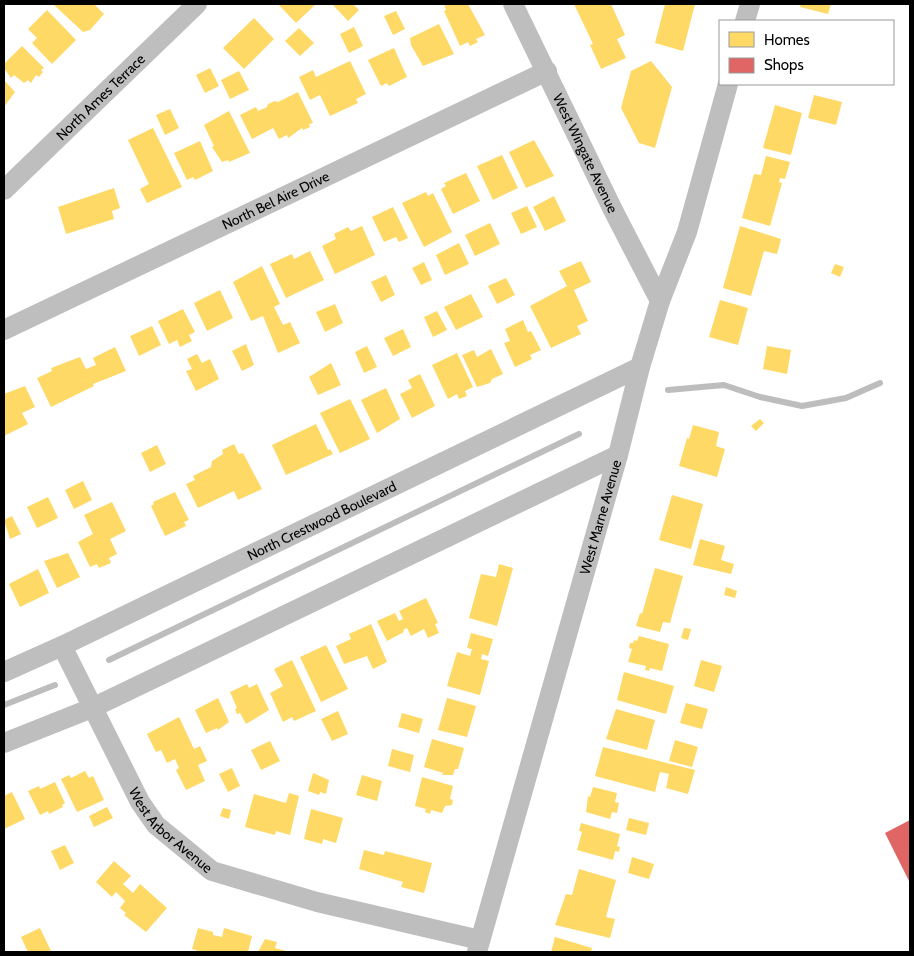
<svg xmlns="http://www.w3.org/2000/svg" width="914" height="956" font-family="Cabin,sans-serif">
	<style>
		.homes { fill: #ffd966 }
		.shops { fill: #e06666 }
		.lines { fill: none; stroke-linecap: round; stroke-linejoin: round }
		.stream { stroke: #bdbdbd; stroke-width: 6 }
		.street { stroke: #bebebe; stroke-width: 20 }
		.labels { text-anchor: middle; stroke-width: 5; stroke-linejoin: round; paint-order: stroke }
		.street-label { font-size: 14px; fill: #000; stroke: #fff }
	</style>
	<rect width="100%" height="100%" fill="#fff"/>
	<g class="homes">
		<polygon points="53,4 94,4 104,14 90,30 83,32"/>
		<polygon points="278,4 316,4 296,23"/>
		<polygon points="332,4 353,4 359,10 348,21"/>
		<polygon points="444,4 468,4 485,35 476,39 478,42 470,46 468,42 460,46 444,11 446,10"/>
		<polygon points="574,4 611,4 625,35 617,39 626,58 601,69 590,45 593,44"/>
		<polygon points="665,4 695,4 683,51 655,43"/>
		<polygon points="801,4 831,4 828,14 800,7"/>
		<polygon points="47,10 76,40 52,64 32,43 37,38 28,29"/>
		<polygon points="396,11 405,29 393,35 384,16"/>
		<polygon points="254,18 274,39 244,69 223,48"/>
		<polygon points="439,24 454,54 423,66 411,45 410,38"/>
		<polygon points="354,27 363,46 349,53 340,34"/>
		<polygon points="299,28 314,43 300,56 285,41"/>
		<polygon points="22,46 44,68 41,70 43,72 39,77 36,75 31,83 28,80 24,83 14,75 11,78 4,68 4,64"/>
		<polygon points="394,48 407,77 389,86 387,83 381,86 368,60"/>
		<polygon points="350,61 366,94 356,99 358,103 330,116 320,95 310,100 299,77 313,70 316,77"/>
		<polygon points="651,61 672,87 655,148 639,143 621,108 631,71"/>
		<polygon points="210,68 219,86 205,93 196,75"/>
		<polygon points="239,71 249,90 230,99 221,80"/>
		<polygon points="4,80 15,92 4,107"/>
		<polygon points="298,92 313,123 309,124 310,127 303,130 302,128 288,138 287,135 279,139 273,128 252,139 240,115 256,107 258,111 267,107 268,104 275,101 278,102"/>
		<polygon points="814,95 842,102 836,125 808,118"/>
		<polygon points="775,105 802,113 791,155 763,148"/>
		<polygon points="170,109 179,128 165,135 156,115"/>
		<polygon points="229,111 250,153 229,162 228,160 222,162 212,147 214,146 204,125"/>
		<polygon points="153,128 182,187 147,203 140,189 149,184 128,140"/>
		<polygon points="534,140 554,176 526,188 509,152"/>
		<polygon points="200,141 213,171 195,180 193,177 187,180 174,153"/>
		<polygon points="502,155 518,188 493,200 477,166"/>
		<polygon points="766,156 790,162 785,179 780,178 779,182 782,183 770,226 742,218 754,174 761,175"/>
		<polygon points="466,173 480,201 453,214 441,189 446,186 444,183"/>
		<polygon points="114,188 120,208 112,211 114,219 66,234 58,207"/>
		<polygon points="426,192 428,196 433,193 452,232 424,247 402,203"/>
		<polygon points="554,196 566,221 545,231 533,207"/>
		<polygon points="527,206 537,227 521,234 511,213"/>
		<polygon points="393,207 408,238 399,242 396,237 384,242 372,217"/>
		<polygon points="490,223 500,244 475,256 465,235"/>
		<polygon points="362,226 375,255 335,274 322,246 336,239 334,234 348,227 351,231"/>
		<polygon points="740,226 781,239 777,254 764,251 751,296 723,288"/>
		<polygon points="459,243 469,264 445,275 436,255"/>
		<polygon points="310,251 324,280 286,298 270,264 292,254 294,259"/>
		<polygon points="581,261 591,282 574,290 588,321 577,326 581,334 551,348 530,306 567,286 559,271"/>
		<polygon points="424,262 432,280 421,285 412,268"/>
		<polygon points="835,264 844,267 840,277 831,273"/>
		<polygon points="262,266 280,304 274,307 283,325 290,322 300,343 278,353 263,316 251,321 233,282"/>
		<polygon points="386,275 395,295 381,302 371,282"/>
		<polygon points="506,278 515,295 497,304 488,286"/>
		<polygon points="220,290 233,318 207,331 194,303"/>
		<polygon points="471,294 483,317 456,330 444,307"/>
		<polygon points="720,300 748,308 738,345 709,337"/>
		<polygon points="335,304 343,323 325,332 316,312"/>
		<polygon points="183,309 195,332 189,335 192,341 180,347 177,340 169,344 158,321"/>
		<polygon points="437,311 447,330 433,337 424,317"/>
		<polygon points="523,320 528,332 531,331 541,350 530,355 532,359 515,367 504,343 510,341 505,329"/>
		<polygon points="152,326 161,345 139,356 130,336"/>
		<polygon points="403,329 411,347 393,356 384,338"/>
		<polygon points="246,344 254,365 242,371 232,351"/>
		<polygon points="367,346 377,367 364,373 355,352"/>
		<polygon points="767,346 791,350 787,374 763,369"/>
		<polygon points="115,347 126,371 93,384 94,386 51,407 37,378 52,371 51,368 80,357 86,369 96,365 93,358"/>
		<polygon points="491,349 503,374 492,379 490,383 477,387 462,355 474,350 477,357"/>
		<polygon points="457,353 473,387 465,391 467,396 459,399 457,394 448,399 432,365"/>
		<polygon points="197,354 202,363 210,359 219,379 196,391 186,371 192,369 187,359"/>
		<polygon points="331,363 341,385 318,395 309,377"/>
		<polygon points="420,374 435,406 412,418 400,394 412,388 408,380"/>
		<polygon points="25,386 35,407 22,413 28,424 4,436 4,394"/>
		<polygon points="386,388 400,419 377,433 361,400"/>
		<polygon points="350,399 370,439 340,453 320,413"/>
		<polygon points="760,419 764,423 756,431 751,426"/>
		<polygon points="316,424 328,450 330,449 333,454 286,475 272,445"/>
		<polygon points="693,425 719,432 716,446 725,449 717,477 679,466 687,438 689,439"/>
		<polygon points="234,444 239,454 243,453 262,489 238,500 234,491 198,508 186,484 195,480 193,476 211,467 212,461 223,454 222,450"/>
		<polygon points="157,445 166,464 150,472 141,453"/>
		<polygon points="83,481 92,500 74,509 65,490"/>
		<polygon points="175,492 189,520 184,522 186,526 165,536 151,506 154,504 153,502"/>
		<polygon points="672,495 703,504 691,549 659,540"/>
		<polygon points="48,497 58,518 37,528 27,507"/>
		<polygon points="112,502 126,531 110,539 117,554 109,558 111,563 99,568 97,564 90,567 78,542 93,534 84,515"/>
		<polygon points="12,516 21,534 10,539 4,520"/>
		<polygon points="700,539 725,546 721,560 734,564 731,574 693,565"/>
		<polygon points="68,553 80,577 57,588 44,561"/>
		<polygon points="499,564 513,568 497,626 469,618 481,574 496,577"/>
		<polygon points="655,568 683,576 670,623 663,622 660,632 636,626 640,613 642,614"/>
		<polygon points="38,569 49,593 20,607 9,584"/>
		<polygon points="726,587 737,591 735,598 724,595"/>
		<polygon points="426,598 438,623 435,624 439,633 428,638 424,629 411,636 407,628 403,630 404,632 387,641 377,621 395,613 399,621 403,619 399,611"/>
		<polygon points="371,624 387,662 373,669 367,656 344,664 336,646 351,639 349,634"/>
		<polygon points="684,628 691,629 688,640 681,638"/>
		<polygon points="471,633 493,639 488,656 482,654 481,659 489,661 480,695 447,686 457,652 470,656 472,649 467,648"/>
		<polygon points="639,636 669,644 662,671 650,668 649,671 645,670 646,666 628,662 632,649 629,648 630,643 633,643 634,640 637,641"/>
		<polygon points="326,645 348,689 321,702 300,657"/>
		<polygon points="292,660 316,711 294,721 292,717 283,722 270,693 283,686 274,669"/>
		<polygon points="701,660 722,666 714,692 694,686"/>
		<polygon points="624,672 674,686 666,714 617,700"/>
		<polygon points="247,684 249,688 257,684 269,710 246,724 240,713 237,714 235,709 237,708 230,692"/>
		<polygon points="218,698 229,722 218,730 217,728 206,733 195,710"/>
		<polygon points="447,698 476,706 467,737 438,730"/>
		<polygon points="686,703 708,709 702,729 680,723"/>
		<polygon points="616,709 655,720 647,750 606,739"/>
		<polygon points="338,711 348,734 332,741 321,719"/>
		<polygon points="402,713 423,719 419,733 398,727"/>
		<polygon points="179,717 194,749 200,746 207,761 198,765 205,781 186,790 176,770 179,768 175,759 167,763 161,750 156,752 147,734"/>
		<polygon points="432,739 464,748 458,769 455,769 453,775 442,775 443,773 424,767"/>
		<polygon points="675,740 698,747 692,767 669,761"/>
		<polygon points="270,741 280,761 261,770 251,750"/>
		<polygon points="603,747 695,770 688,794 666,788 669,774 660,772 655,792 595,776"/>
		<polygon points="392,749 414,755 410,772 388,766"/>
		<polygon points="232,768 240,786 228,792 219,774"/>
		<polygon points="85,771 89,778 93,776 104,800 77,812 61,779 69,775 71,778"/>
		<polygon points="313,773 329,780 326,794 320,792 319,795 308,791"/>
		<polygon points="362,775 382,781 377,801 356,795"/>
		<polygon points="422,777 453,786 450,799 453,800 452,805 445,806 442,813 431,810 430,814 425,812 426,809 415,806"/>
		<polygon points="55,782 65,803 62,805 63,807 49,814 48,811 40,815 28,791 39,786 40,789"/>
		<polygon points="593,787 617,793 615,802 619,803 617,813 612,812 610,819 586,812 588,796 590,797"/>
		<polygon points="12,792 25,819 4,829 4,796"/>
		<polygon points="289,793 299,796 290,835 276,831 275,835 245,827 254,794 286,803"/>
		<polygon points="107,807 113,818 94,827 89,816"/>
		<polygon points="223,808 231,810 229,819 220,816"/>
		<polygon points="311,809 343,818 336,843 323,839 322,844 304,839"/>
		<polygon points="629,818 649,823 646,835 626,830"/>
		<polygon points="581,823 620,834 617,846 620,847 619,852 615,851 613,860 577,850 582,832 579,831"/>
		<polygon points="65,845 74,863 60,870 51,851"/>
		<polygon points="364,850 384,855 385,851 432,863 424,893 401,887 403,882 359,869"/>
		<polygon points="632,857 654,864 649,879 628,873"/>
		<polygon points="114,861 131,876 123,884 133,893 140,884 167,908 146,932 124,915 126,913 120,908 125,901 116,892 112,897 96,882"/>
		<polygon points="579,869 616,880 606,917 615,919 610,938 555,925 566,894 572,895"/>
		<polygon points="40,928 51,951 28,952 21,937"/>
		<polygon points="198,928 213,932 213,935 222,937 224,928 252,936 248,952 202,952 192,949"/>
		<polygon points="555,937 592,948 591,952 551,952"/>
		<polygon points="265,939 277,942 275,948 290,952 258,952"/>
	</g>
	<polygon class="shops" points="910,820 910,883 885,833"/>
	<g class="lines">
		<g class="stream">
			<polyline points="668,390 724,385 760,397 802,406 846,398 880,383"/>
			<polyline points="109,660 579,434"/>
			<polyline points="4,705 55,685"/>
		</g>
		<g class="street">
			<path id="s1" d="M513 4 613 210 660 301"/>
			<polyline points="745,21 750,4"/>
			<path id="s2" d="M4 190 197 4"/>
			<path id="s3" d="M4 330 547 71"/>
			<path id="s4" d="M62 646 140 802 156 825 212 871 317 902 480 940"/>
			<path id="s5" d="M4 672 62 646 640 367"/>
			<polyline points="4,743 92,708 618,455"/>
			<path id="s6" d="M477 952 618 455 640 367 660 301 687 232 728 84"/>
		</g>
	</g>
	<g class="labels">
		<g class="street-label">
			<text dy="5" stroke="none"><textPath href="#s2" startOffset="134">North Ames Terrace</textPath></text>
			<text dy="5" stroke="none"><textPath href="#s1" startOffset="166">West Wingate Avenue</textPath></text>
			<text dy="5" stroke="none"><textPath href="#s3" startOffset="301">North Bel Aire Drive</textPath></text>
			<text dy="5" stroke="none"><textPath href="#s6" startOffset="452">West Marne Avenue</textPath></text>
			<text dy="5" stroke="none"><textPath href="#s5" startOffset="352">North Crestwood Boulevard</textPath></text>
			<text dy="5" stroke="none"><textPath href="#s4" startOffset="216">West Arbor Avenue</textPath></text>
		</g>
	</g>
	<rect width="914" height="956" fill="none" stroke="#000000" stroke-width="10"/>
	<rect x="719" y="20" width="175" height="65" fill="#ffffff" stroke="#999999"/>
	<rect x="729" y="32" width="25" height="15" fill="#ffd966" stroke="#999999"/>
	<text x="764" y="45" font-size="15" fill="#000000">Homes</text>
	<rect x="729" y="58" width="25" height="15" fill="#e06666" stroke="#999999"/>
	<text x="764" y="70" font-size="15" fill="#000000">Shops</text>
</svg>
